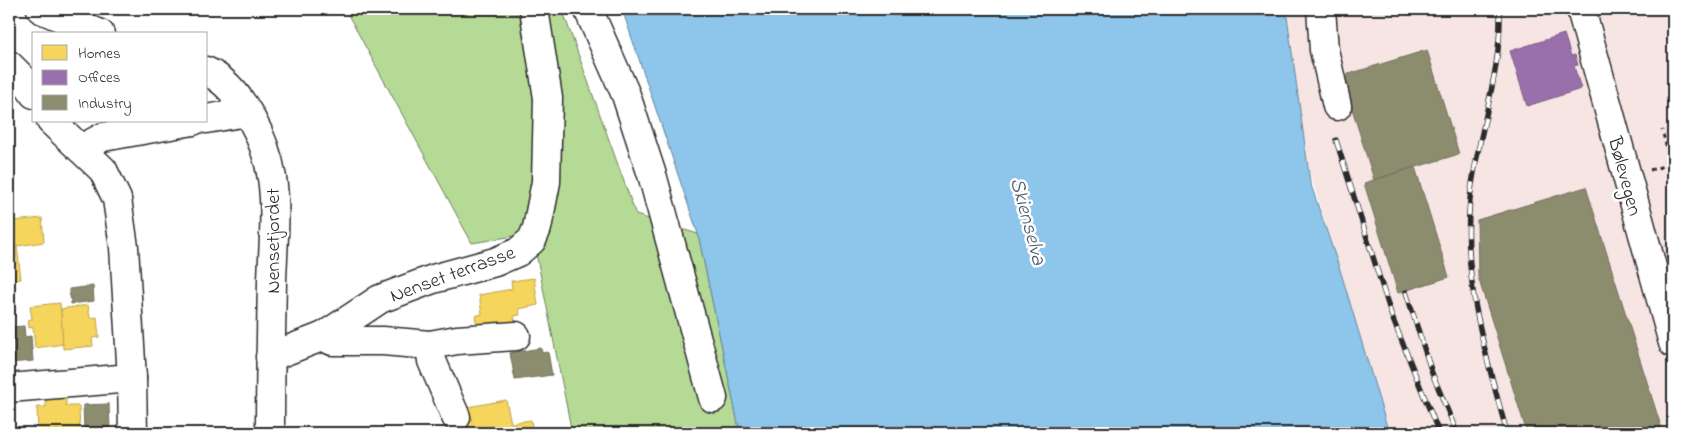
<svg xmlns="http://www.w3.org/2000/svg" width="1682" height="442" font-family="'Indie Flower',sans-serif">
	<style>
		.built { fill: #f6e5e3 }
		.green { fill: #b5da95; stroke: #708260 }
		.water { fill: #8dc5eb; stroke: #66879e }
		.homes { fill: #f6d55c; stroke: #b9a24d }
		.offices { fill: #9970ab; stroke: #785b85 }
		.industry { fill: #8c8c6e; stroke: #6f6f5a }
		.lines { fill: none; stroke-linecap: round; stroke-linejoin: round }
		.minor-casing { stroke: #2b2b2b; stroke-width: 31 }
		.path { stroke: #2b2b2b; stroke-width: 3; stroke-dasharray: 4 4; stroke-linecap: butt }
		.minor { stroke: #fff; stroke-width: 28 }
		.rail-casing { stroke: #2b2b2b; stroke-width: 5.5 }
		.rail { stroke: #fff; stroke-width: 4; stroke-dasharray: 11; stroke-linecap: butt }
		.labels { text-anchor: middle; stroke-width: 5; stroke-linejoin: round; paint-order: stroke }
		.street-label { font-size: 20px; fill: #2b2b2b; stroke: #fff }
		.water-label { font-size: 21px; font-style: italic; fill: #485965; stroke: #fff }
	</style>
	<rect width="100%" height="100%" fill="#fff"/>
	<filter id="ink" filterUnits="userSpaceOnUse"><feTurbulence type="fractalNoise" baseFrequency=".02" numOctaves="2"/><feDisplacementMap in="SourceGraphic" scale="10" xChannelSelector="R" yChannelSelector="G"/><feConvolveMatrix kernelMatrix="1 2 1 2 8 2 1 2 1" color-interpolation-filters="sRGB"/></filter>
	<g filter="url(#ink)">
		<polygon class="built" points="1259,9 1673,9 1673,433 1390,433"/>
		<polygon class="green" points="345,9 562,9 636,215 698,234 740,433 572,433 532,233 472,243"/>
		<polygon class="water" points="622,9 1286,9 1310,182 1341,273 1389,433 740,433 698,234"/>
		<g class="homes">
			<polygon points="13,210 14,221 42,218 44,242 17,246 21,279 9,281 9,211"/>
			<polygon points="534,278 538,305 519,309 520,315 514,316 516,326 478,330 475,316 482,314 479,295 512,289 511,281"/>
			<polygon points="60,303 64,344 35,348 33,327 29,328 28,320 32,319 30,306"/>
			<polygon points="88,305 90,318 97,317 99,337 92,338 93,346 63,349 61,309"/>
			<polygon points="46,399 66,399 66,406 79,406 80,433 38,433 37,407 46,407"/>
			<polygon points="506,400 511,423 531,420 533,433 457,433 455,422 470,419 468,407"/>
		</g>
		<polygon class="offices" points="1564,34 1571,56 1575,55 1578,65 1574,66 1581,89 1527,106 1510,51"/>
		<g class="industry">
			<polygon points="1427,50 1459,154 1374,180 1342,76"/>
			<polygon points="1415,167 1449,277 1398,293 1364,183"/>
			<polygon points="1586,187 1663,433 1527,433 1478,277 1477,220"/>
			<polygon points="93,286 94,301 71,304 69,289"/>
			<polygon points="24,326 25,337 31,336 33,361 9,363 9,327"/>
			<polygon points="541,348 542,353 548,352 552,375 515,380 510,353"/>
			<polygon points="109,404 110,429 84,430 83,405"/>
		</g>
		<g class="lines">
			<defs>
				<g id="minor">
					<polyline points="41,9 100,34"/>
					<polyline points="588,9 626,95 653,178 713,398"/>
					<polyline points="1321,9 1324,50 1337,106"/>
					<polyline points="1581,9 1673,343"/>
					<polyline points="9,65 25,81 34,94"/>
					<path d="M206 71C242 87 266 141 272 178 277 211 273 247 272 281 271 332 270 382 270 433"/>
					<polyline points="206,119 247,112"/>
					<polyline points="51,121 103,170 117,199 124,247 132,378 133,433"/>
					<polyline points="81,149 103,137 193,121"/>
					<polyline points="324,336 332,341 383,341 430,345 457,340 516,336"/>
					<polyline points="430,345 432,361 456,417"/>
					<polyline points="270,357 324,336 380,299 433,279 495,262 518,252 532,240 537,228 546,182 548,98 534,9"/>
					<polyline points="9,388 132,378"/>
				</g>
			</defs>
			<use href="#minor" class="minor-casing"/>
			<g class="path">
				<polyline points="1665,145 1673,143"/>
				<polyline points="1650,170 1671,164 1662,130"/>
			</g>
			<use href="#minor" class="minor"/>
			<defs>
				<g id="rail">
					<path d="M1500 9C1502 73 1477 136 1470 199 1462 280 1486 356 1507 433"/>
					<polyline points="1336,140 1392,317 1439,433"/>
					<polyline points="1406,292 1432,373 1457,433"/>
				</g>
			</defs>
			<use href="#rail" class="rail-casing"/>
			<use href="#rail" class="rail"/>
		</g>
	</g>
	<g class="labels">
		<g class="street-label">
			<text transform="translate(1626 176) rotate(75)" y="7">Bølevegen</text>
			<text transform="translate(272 241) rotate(-90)" y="7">Nensetjordet</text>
			<text transform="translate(452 273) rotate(-20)" y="7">Nenset terrasse</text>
		</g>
		<g class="water-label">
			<text transform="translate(1029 221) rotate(75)" y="7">Skienselva</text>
		</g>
	</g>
	<rect width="1682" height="442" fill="none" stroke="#fff" stroke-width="30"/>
	<rect x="15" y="15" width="1652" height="412" fill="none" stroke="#2b2b2b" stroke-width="2" filter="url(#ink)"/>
	<rect x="32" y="32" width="175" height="90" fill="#ffffff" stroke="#aaaaaa"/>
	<rect x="42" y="45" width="25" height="15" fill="#f6d55c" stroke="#aaaaaa"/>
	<text x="78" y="58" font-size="15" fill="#2b2b2b">Homes</text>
	<rect x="42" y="70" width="25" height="15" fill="#9970ab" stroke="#aaaaaa"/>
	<text x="78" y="82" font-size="15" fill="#2b2b2b">Offices</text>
	<rect x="42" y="95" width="25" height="15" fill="#8c8c6e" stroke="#aaaaaa"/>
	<text x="78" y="108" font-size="15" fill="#2b2b2b">Industry</text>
</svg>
